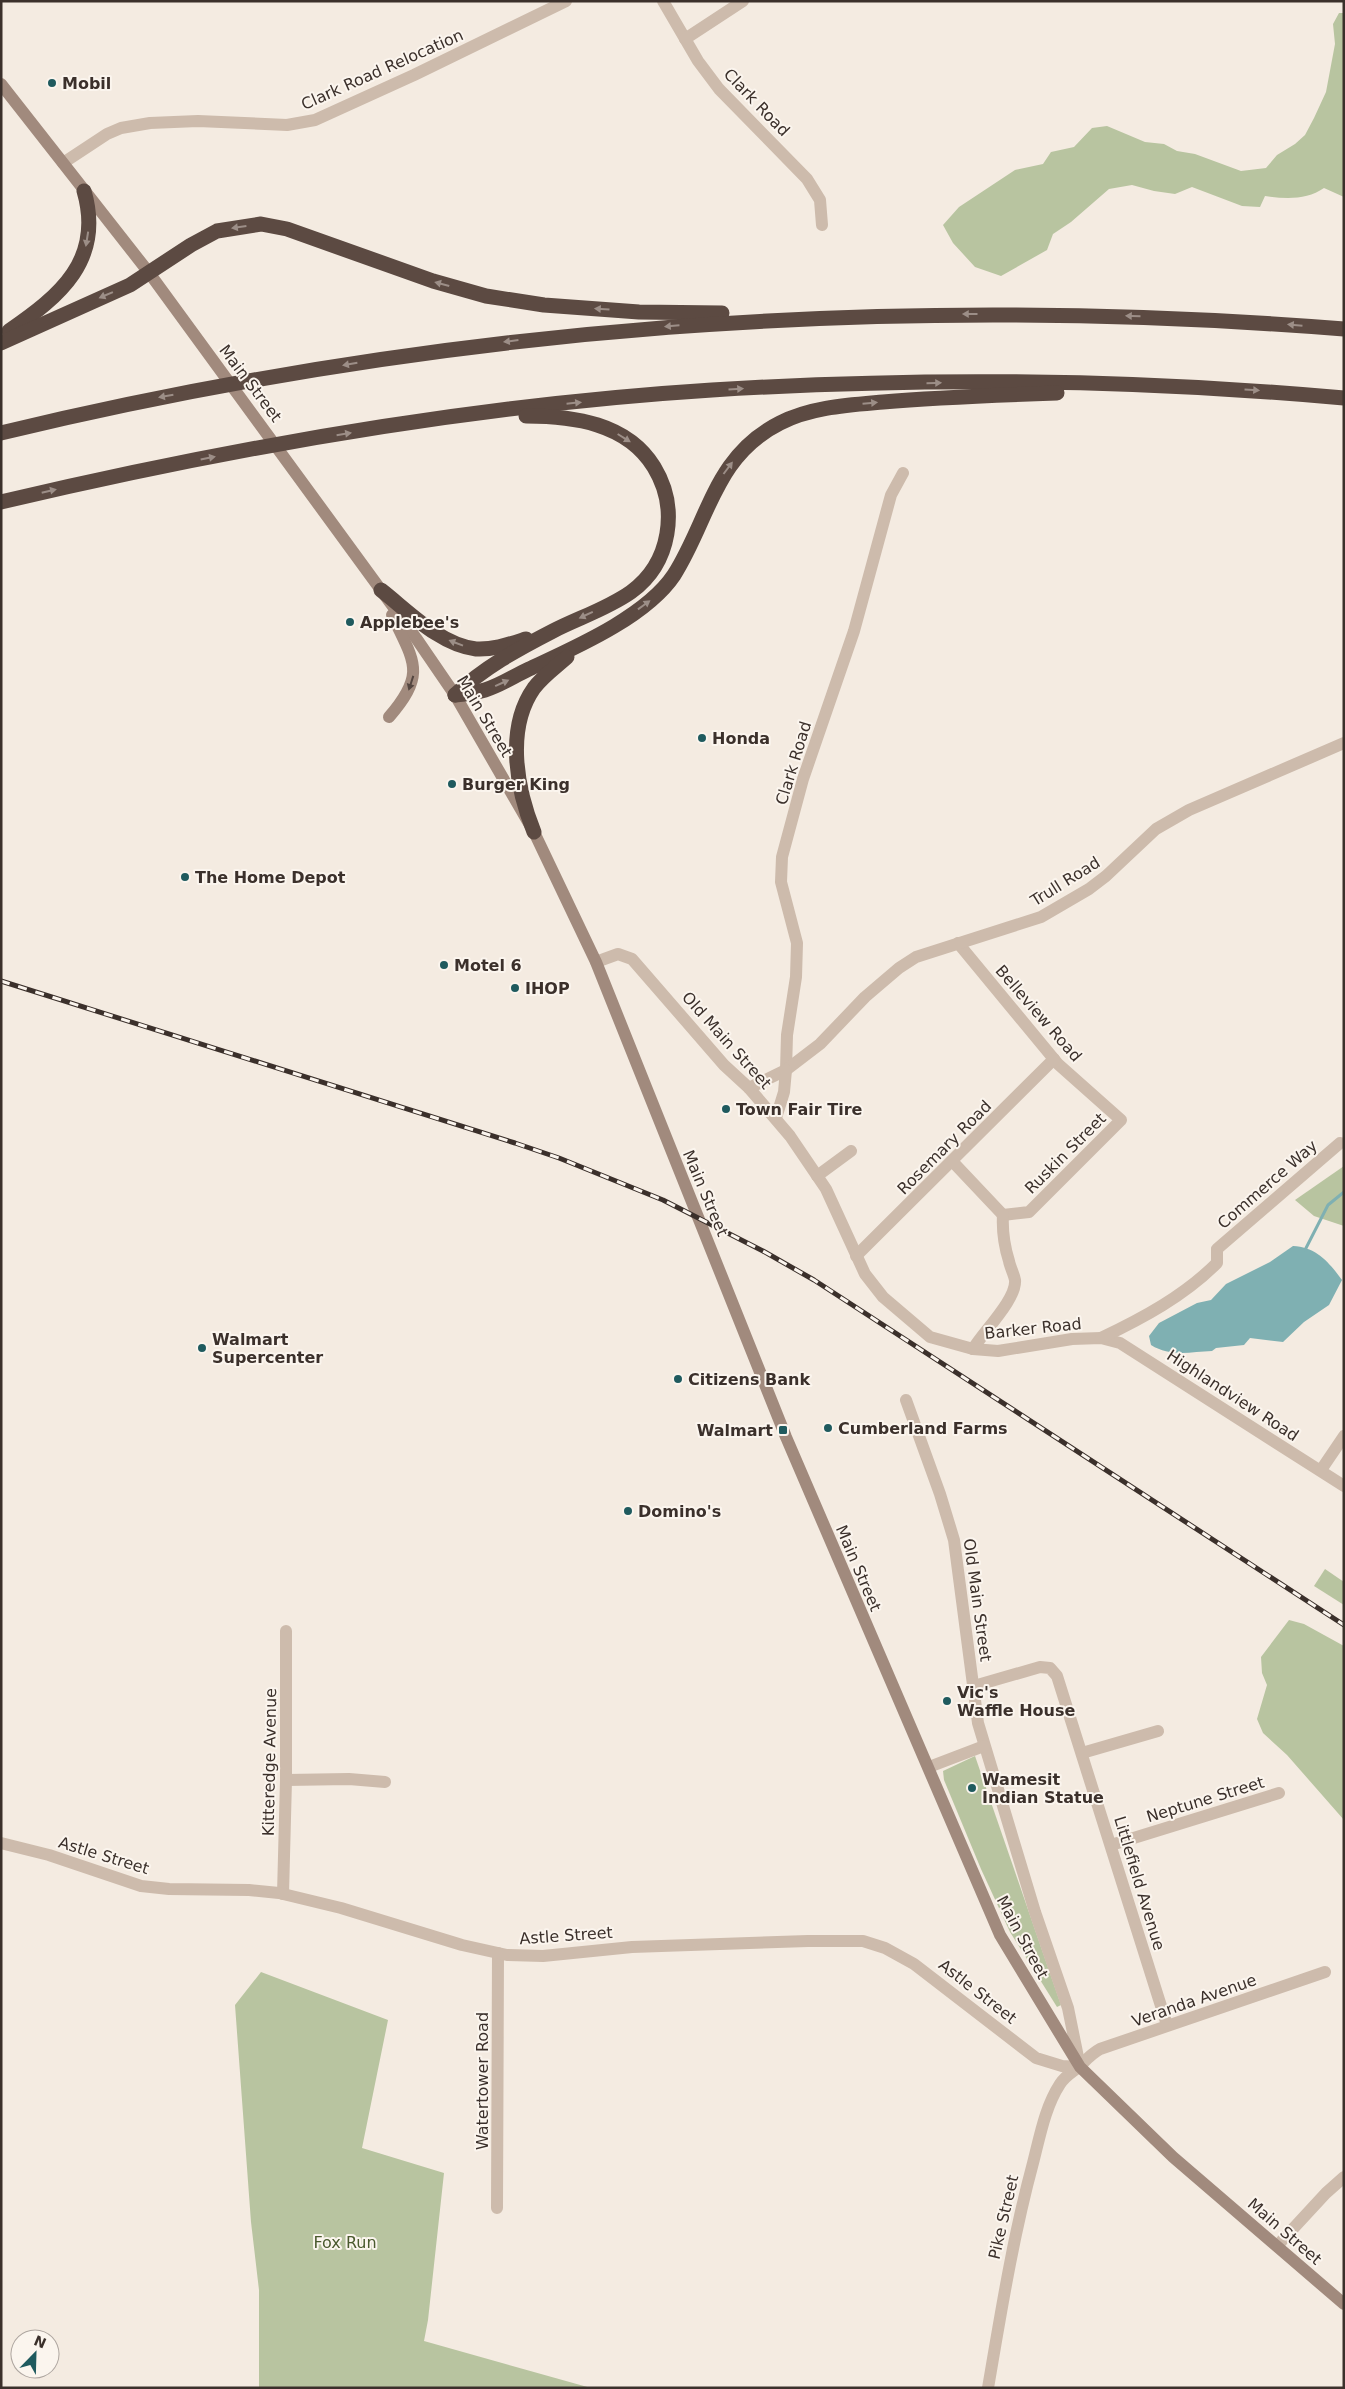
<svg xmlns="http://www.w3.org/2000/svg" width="1345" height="2389" font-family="'DejaVu Sans',sans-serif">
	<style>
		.green { fill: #b8c4a0 }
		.water { fill: #7fb0b2 }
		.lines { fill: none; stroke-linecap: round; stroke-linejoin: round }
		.stream { stroke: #7fb0b2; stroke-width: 3 }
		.minor { stroke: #cdbbac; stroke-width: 12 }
		.tertiary { stroke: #cdbbac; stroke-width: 12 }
		.secondary { stroke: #a18a7d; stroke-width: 12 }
		.motorway { stroke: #5c4a42; stroke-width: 15 }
		.rail-casing { stroke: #3b302b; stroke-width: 5 }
		.rail { stroke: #fbf5ee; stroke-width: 3; stroke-dasharray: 9; stroke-linecap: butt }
		.oneway { fill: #9c8e87 }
		.oneway2 { fill: #544640 }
		.poi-dot { fill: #1f5a5e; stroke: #fbf5ee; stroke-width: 2 }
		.labels { text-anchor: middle; stroke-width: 4; stroke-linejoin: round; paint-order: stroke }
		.street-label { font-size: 16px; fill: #3b302b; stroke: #fbf5ee }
		.poi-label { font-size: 16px; font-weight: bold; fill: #3b302b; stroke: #fbf5ee; text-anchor: start }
		.park-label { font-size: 16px; fill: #4a5a2e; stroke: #fbf5ee }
	</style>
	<rect width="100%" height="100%" fill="#f4ebe1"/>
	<g class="green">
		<path d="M1339 13H1344V197L1324 188C1307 200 1286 199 1265 196L1260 207 1242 206 1192 187 1175 194 1154 191 1132 185 1109 189 1071 222 1053 234 1047 250 1001 276 975 267 953 243 943 225 959 207 1015 170 1043 164 1051 152 1074 147 1092 128 1107 126 1145 142 1164 144 1177 151 1195 154 1241 171 1266 168 1277 155 1295 144 1305 135 1314 118 1326 92 1335 44 1333 24Z"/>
		<polygon points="1344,1166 1344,1226 1314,1216 1295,1200"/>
		<polygon points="1325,1569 1344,1582 1344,1605 1314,1586"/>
		<polygon points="1289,1620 1304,1624 1344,1646 1344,1820 1287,1755 1263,1733 1257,1719 1267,1685 1262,1673 1261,1657"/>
		<polygon points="975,1756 1061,2005 1057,2007 1010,1932 981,1869 944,1780 943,1771"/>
		<polygon points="261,1972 388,2020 362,2148 444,2173 428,2320 424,2341 591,2388 259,2388 259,2290 251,2222 235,2005"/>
	</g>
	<path class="water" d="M1293 1246C1316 1247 1329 1262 1342 1280L1329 1305 1304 1322 1283 1342 1250 1338 1244 1345 1216 1348 1212 1351C1190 1352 1170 1357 1151 1345L1149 1336 1159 1323 1197 1303 1211 1300 1226 1284 1270 1262Z"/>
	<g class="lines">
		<polyline class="stream" points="1305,1250 1328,1205 1344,1192"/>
		<g class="minor">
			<polyline points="663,1 698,61 719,89 807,179 820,200 822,225"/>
			<polyline points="685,39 743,1"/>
			<polyline points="958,943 1058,1064 1121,1120 1029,1212 1003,1215"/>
			<polyline points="786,1070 787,1035 796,977 797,943 781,882 782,857 803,779 854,631 891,495 903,473"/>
			<polyline points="749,1088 790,1136 826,1189 865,1274 883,1297 930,1337 973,1349 998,1351 1072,1339 1101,1338 1120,1343 1344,1486"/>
			<polyline points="952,1161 1003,1215"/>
			<polyline points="817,1176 851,1151"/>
			<polyline points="856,1256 1054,1059"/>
			<path d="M1101 1338C1143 1318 1184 1296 1217 1263V1249L1340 1143"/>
			<path d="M973 1349C983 1332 1017 1299 1015 1280 1014 1274 1010 1267 1009 1261 1004 1245 1002 1232 1003 1215"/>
			<polyline points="906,1400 940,1494 954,1540 978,1723 1035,1912 1068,2008 1080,2067"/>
			<polyline points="1321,1470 1344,1436"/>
			<polyline points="974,1686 1040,1667 1050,1668 1057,1676 1167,2025"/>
			<polyline points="1082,1753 1158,1731"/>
			<polyline points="929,1767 984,1746"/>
			<polyline points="286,1780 349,1779 385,1782"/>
			<polyline points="1111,1845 1279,1793"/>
			<polyline points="283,1894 286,1780 286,1631"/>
			<polyline points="497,2208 498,1953"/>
			<polyline points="1277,2246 1326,2193 1344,2177"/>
			<path d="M988 2388C1001 2312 1013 2237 1033 2163 1040 2136 1045 2107 1060 2084 1066 2075 1073 2072 1080 2066 1087 2059 1091 2054 1100 2049L1325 1972"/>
		</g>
		<g class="tertiary">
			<polyline points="63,163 107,134 121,128 150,123 198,121 287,125 315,120 414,75 566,1"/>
			<polyline points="596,962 618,954 632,959 724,1065 749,1088 786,1070 820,1044 865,997 899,968 916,957 1041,917 1089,889 1106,876 1156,829 1189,810 1344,743"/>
			<polyline points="776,1118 784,1092 786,1070"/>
			<polyline points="1,1843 49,1855 141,1886 169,1889 249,1890 279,1893 341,1908 462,1945 507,1955 543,1956 632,1947 808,1941 863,1941 885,1948 914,1964 1036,2058 1062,2066 1080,2067"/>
		</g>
		<g class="secondary">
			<polyline points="1,84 150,274 416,638 455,695 534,832 596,962 786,1437 1000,1935 1080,2067 1173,2157 1344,2304"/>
			<path d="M389 717C427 673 414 662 392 615"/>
		</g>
		<g class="motorway">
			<path d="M9 331C60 296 104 260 84 191"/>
			<polyline points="1,343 130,285 191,245 217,231 261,224 287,229 433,281 486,296 544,305 639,312 722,313"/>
			<path d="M1 433C446 326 888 293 1344 329"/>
			<path d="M1 502C234 447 473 405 712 390 922 377 1134 379 1344 398"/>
			<path d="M381 590C408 611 440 645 476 649 493 650 510 644 526 639"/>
			<path d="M455 695C465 694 475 693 485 690 501 685 514 676 529 669 574 648 646 617 674 575 709 520 714 456 780 423 811 407 849 405 883 402 941 397 999 395 1057 393"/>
			<path d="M455 695C483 668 518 649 553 631 578 618 607 609 631 592 671 563 679 508 654 467 627 423 573 416 526 416"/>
			<path d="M534 832C517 790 505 729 534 688 543 676 556 667 567 657"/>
		</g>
		<defs>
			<polyline id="rail" points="1,981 515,1143 559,1158 663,1200 763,1251 814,1280 1344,1625"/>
		</defs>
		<use href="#rail" class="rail-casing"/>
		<use href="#rail" class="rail"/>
	</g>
	<defs><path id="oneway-solid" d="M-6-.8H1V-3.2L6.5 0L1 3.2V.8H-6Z" transform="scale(1.25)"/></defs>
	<g class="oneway">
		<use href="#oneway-solid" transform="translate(239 227) rotate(172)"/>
		<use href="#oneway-solid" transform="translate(87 239) rotate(99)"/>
		<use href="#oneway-solid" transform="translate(442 284) rotate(-165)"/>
		<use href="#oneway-solid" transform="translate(106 295) rotate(157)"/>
		<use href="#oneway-solid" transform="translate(602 309) rotate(-176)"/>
		<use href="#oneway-solid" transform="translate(970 314) rotate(180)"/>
		<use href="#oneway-solid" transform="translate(1133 316) rotate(-178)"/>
		<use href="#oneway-solid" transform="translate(1295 325) rotate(-175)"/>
		<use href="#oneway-solid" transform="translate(672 326) rotate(175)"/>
		<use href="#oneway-solid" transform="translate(511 341) rotate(173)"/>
		<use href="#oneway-solid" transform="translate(350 364) rotate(170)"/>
		<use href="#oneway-solid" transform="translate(934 383) rotate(-1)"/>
		<use href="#oneway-solid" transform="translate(736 389) rotate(-3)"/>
		<use href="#oneway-solid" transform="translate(1252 390) rotate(4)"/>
		<use href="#oneway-solid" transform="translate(166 396) rotate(170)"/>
		<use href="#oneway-solid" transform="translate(574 403) rotate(-6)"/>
		<use href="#oneway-solid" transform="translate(870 403) rotate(-5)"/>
		<use href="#oneway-solid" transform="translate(344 434) rotate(-9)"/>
		<use href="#oneway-solid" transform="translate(624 438) rotate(32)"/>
		<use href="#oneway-solid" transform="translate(208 458) rotate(-11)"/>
		<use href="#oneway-solid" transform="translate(728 468) rotate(-53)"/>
		<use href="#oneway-solid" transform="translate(49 491) rotate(-13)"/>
		<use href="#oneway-solid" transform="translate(644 605) rotate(-36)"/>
		<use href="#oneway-solid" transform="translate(586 615) rotate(155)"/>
		<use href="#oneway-solid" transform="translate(456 643) rotate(-159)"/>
		<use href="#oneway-solid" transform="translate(502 683) rotate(-24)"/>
	</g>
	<use class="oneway2" href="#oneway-solid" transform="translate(411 683) rotate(108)"/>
	<g class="poi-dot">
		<circle cx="52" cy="83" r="5"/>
		<circle cx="350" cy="622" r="5"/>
		<circle cx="702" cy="738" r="5"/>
		<circle cx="452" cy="784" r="5"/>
		<circle cx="185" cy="877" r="5"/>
		<circle cx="444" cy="965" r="5"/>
		<circle cx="515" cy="988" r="5"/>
		<circle cx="726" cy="1109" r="5"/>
		<circle cx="202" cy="1348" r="5"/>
		<circle cx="678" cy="1379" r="5"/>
		<circle cx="828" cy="1428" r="5"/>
		<rect x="778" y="1425" width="10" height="10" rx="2.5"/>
		<circle cx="628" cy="1511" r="5"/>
		<circle cx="947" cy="1701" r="5"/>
		<circle cx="972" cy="1788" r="5"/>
	</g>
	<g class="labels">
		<g class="street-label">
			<text transform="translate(382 69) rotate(-24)" y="6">Clark Road Relocation</text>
			<text transform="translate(757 102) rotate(46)" y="6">Clark Road</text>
			<text transform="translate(251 383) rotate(53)" y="6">Main Street</text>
			<text transform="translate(485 716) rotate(59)" y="6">Main Street</text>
			<text transform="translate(793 763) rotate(-73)" y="6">Clark Road</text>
			<text transform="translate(1065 881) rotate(-32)" y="6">Trull Road</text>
			<text transform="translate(1039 1013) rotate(49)" y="6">Belleview Road</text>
			<text transform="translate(727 1040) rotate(48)" y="6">Old Main Street</text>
			<text transform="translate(944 1147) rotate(-45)" y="6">Rosemary Road</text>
			<text transform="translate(1065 1153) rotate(-45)" y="6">Ruskin Street</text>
			<text transform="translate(1267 1184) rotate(-41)" y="6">Commerce Way</text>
			<text transform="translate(706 1193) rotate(67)" y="6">Main Street</text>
			<text transform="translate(1033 1328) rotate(-6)" y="6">Barker Road</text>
			<text transform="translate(1233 1395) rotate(33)" y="6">Highlandview Road</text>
			<text transform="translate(859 1568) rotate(67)" y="6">Main Street</text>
			<text transform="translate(978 1600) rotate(82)" y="6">Old Main Street</text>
			<text transform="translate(269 1762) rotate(-89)" y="6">Kitteredge Avenue</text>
			<text transform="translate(1205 1799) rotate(-17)" y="6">Neptune Street</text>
			<text transform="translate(104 1855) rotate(17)" y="6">Astle Street</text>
			<text transform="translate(1140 1883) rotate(73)" y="6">Littlefield Avenue</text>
			<text transform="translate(566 1935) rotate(-4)" y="6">Astle Street</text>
			<text transform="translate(1023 1937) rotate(62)" y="6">Main Street</text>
			<text transform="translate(978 1991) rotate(38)" y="6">Astle Street</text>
			<text transform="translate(1194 2000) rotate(-19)" y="6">Veranda Avenue</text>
			<text transform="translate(482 2081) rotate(-90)" y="6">Watertower Road</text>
			<text transform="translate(1003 2217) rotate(-77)" y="6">Pike Street</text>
			<text transform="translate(1285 2231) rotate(41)" y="6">Main Street</text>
		</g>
		<g class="poi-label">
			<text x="62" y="89">Mobil</text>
			<text x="360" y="628">Applebee's</text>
			<text x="712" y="744">Honda</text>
			<text x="462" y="790">Burger King</text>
			<text x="195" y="883">The Home Depot</text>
			<text x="454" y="971">Motel 6</text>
			<text x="525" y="994">IHOP</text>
			<text x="736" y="1115">Town Fair Tire</text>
			<text x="212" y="1345">Walmart<tspan x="212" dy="18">Supercenter</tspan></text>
			<text x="688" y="1385">Citizens Bank</text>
			<text x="838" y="1434">Cumberland Farms</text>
			<text x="773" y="1436" text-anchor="end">Walmart</text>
			<text x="638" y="1517">Domino's</text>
			<text x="957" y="1698">Vic's<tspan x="957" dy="18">Waffle House</tspan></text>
			<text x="982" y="1785">Wamesit<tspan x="982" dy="18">Indian Statue</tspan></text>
		</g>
		<g class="park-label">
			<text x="345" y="2248">Fox Run</text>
		</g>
	</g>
	<rect width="1345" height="2389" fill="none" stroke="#3b302b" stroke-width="5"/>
	<g transform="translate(35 2354) rotate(23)"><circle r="24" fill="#fbf5ee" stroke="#aea6a0"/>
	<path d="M0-4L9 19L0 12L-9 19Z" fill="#1f5a5e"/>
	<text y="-8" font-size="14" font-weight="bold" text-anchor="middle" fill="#3b302b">N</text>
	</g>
</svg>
